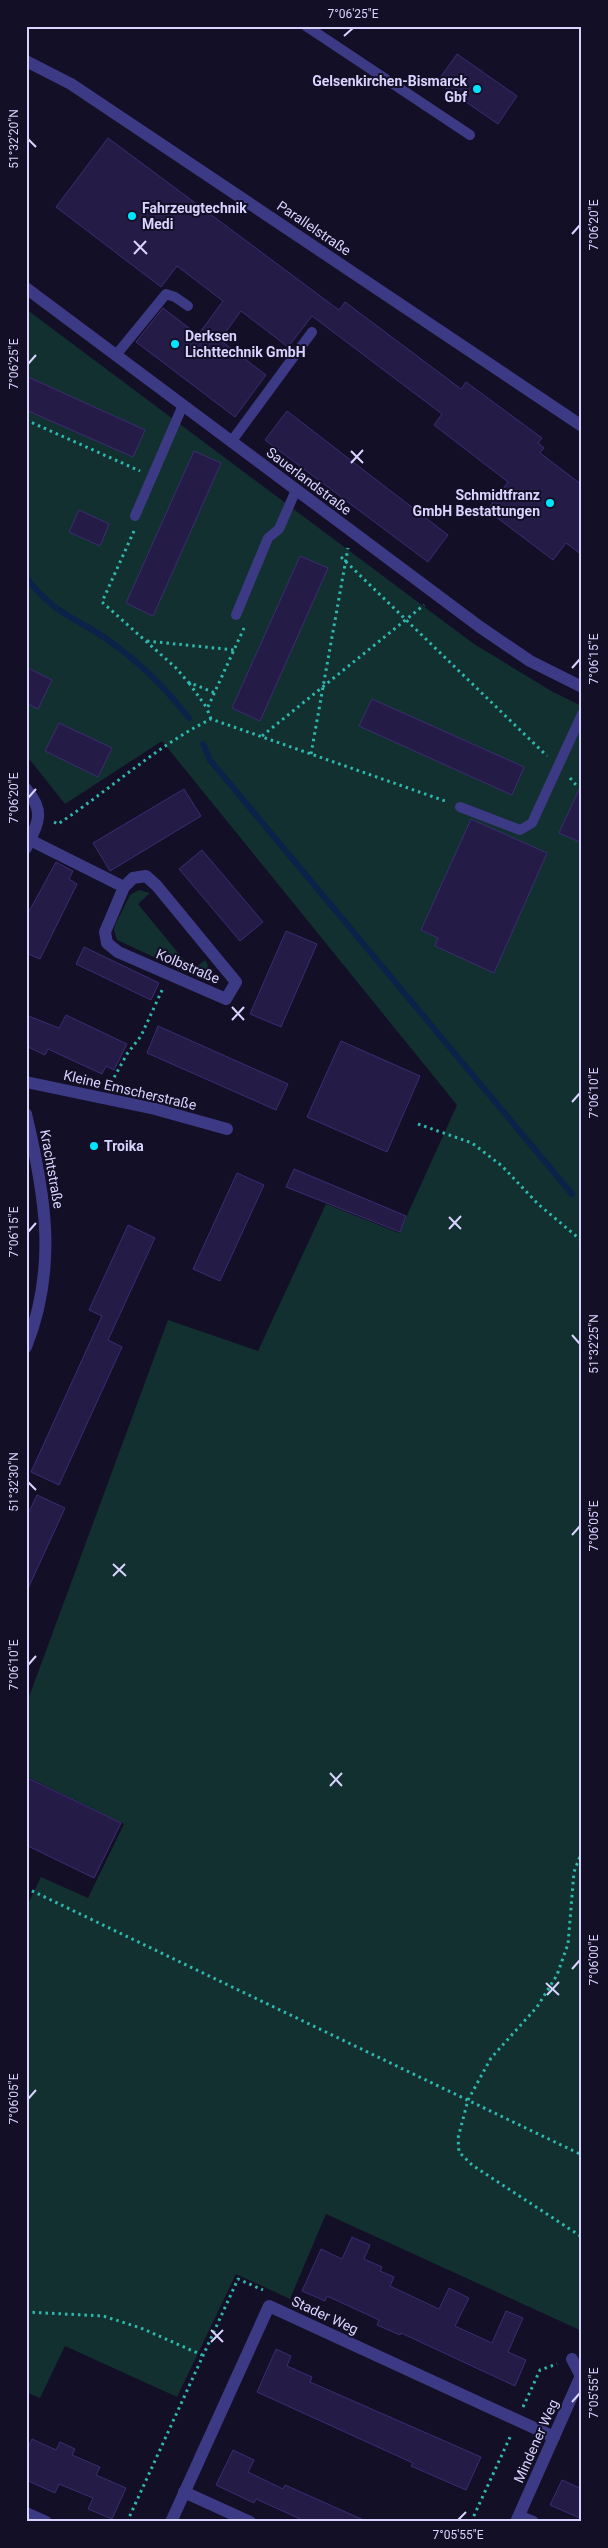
<svg xmlns="http://www.w3.org/2000/svg" width="608" height="2548" font-family="Roboto,sans-serif">
	<style>
		.green { fill: #12302f }
		.lines { fill: none; stroke-linecap: round; stroke-linejoin: round }
		.stream { stroke: #0c2248; stroke-width: 6 }
		.building { fill: #241b47; stroke: #3b2d73 }
		.path { stroke: #2fb8b0; stroke-width: 3; stroke-dasharray: 2.5 4; stroke-linecap: butt }
		.lane { stroke: #3d3a85; stroke-width: 10 }
		.street { stroke: #3d3a85; stroke-width: 12 }
		.ticks { fill: none; stroke: #d9d4ff; stroke-width: 2 }
		.poi-dot { fill: #00e5ff; stroke: #130f26; stroke-width: 2 }
		.labels { text-anchor: middle; stroke-width: 4; stroke-linejoin: round; paint-order: stroke }
		.poi-label { font-size: 14px; font-weight: bold; fill: #d9d4ff; stroke: #130f26; text-anchor: start }
		.street-label { font-size: 14px; fill: #d9d4ff; stroke: #130f26 }
		.neatline { fill: none; stroke: #d9d4ff; stroke-width: 2 }
		.ticks-label { font-size: 12px; text-anchor: middle; fill: #d9d4ff }
	</style>
	<rect width="100%" height="100%" fill="#130f26"/>
	<g class="green">
		<polygon points="26,309 474,644 553,692 582,706 582,2331 326,2214 290,2299 236,2274 177,2397 65,2346 40,2398 26,2392 26,1908 41,1877 88,1898 124,1824 26,1776 26,1705 168,1320 258,1351 326,1204 399,1233 457,1105 162,741 65,804 26,755"/>
		<polygon points="139,890 150,893 138,904 192,970 205,960 208,965 206,974 195,976 117,940 114,930 115,925 130,895"/>
	</g>
	<g class="lines">
		<g class="stream">
			<path d="M26 577C51 612 76 618 108 640 140 662 166 689 189 718"/>
			<polyline points="203,744 210,760 572,1194"/>
		</g>
	</g>
	<g class="building">
		<polygon points="457,54 517,96 498,124 437,82"/>
		<polygon points="108,138 339,310 345,302 461,389 466,382 542,438 538,443 544,448 540,453 582,485 582,555 566,543 553,560 487,510 508,482 434,425 442,414 312,316 288,347 241,311 220,340 266,375 235,417 136,342 163,308 198,335 223,301 177,266 161,287 56,207"/>
		<polygon points="26,376 145,430 133,457 26,410"/>
		<polygon points="287,411 448,535 428,562 265,440"/>
		<polygon points="194,451 221,463 153,616 126,603"/>
		<polygon points="79,510 109,524 100,546 69,532"/>
		<polygon points="300,556 328,568 260,721 232,708"/>
		<polygon points="26,667 52,680 38,709 26,703"/>
		<polygon points="372,699 524,767 512,795 359,726"/>
		<polygon points="59,723 112,748 98,777 45,751"/>
		<polygon points="582,783 582,843 559,833"/>
		<polygon points="184,789 201,816 110,871 93,843"/>
		<polygon points="471,819 547,853 494,973 435,946 438,938 421,930"/>
		<polygon points="202,850 263,922 240,941 179,869"/>
		<polygon points="56,862 73,871 69,879 77,884 40,959 26,953 26,917"/>
		<polygon points="286,931 317,944 281,1027 250,1014"/>
		<polygon points="84,947 159,983 151,1000 76,964"/>
		<polygon points="26,1015 59,1028 66,1015 127,1044 114,1070 106,1066 102,1074 48,1049 45,1055 26,1046"/>
		<polygon points="158,1026 288,1084 276,1110 147,1053"/>
		<polygon points="341,1041 420,1076 387,1152 307,1117"/>
		<polygon points="294,1169 406,1216 400,1232 286,1187"/>
		<polygon points="237,1173 264,1185 220,1281 193,1269"/>
		<polygon points="128,1225 155,1238 108,1340 122,1347 59,1485 31,1472 102,1316 89,1310"/>
		<polygon points="37,1495 65,1508 26,1593 26,1518"/>
		<polygon points="26,1777 121,1823 94,1878 26,1845"/>
		<polygon points="352,2237 370,2245 364,2259 382,2267 380,2271 394,2277 390,2286 439,2309 449,2288 469,2298 455,2326 492,2343 506,2311 523,2318 508,2352 526,2360 515,2386 401,2333 400,2335 377,2325 379,2320 327,2296 325,2301 302,2291 321,2249 342,2259"/>
		<polygon points="276,2349 291,2356 287,2366 312,2377 310,2382 481,2457 466,2490 411,2466 413,2463 257,2392"/>
		<polygon points="32,2439 56,2450 60,2442 75,2449 72,2455 100,2467 96,2475 126,2488 112,2519 88,2509 93,2498 59,2484 55,2493 26,2480 26,2452"/>
		<polygon points="233,2450 254,2460 248,2472 283,2489 285,2485 368,2522 307,2522 256,2499 254,2503 216,2485"/>
		<polygon points="562,2480 582,2489 582,2519 550,2505"/>
	</g>
	<g class="lines">
		<g class="path">
			<polyline points="26,420 140,471"/>
			<polyline points="134,531 102,602 176,668 188,682 215,693"/>
			<polyline points="341,557 547,756"/>
			<polyline points="147,641 234,650"/>
			<polyline points="189,683 207,708"/>
			<polyline points="211,719 207,709 244,628"/>
			<polyline points="262,736 424,605"/>
			<polyline points="311,754 348,548"/>
			<polyline points="570,778 576,785"/>
			<path d="M54 822 58 824C110 790 156 746 211 719L448 802"/>
			<polyline points="111,1083 127,1054 141,1036 163,988"/>
			<polyline points="418,1124 472,1143 502,1166 538,1204 582,1241"/>
			<polyline points="582,1851 574,1872 568,1944 557,1975 537,2007 491,2058 468,2100 458,2138 459,2152 472,2165 582,2237"/>
			<polyline points="26,1888 582,2155"/>
			<polyline points="26,2312 103,2316 141,2328 202,2355"/>
			<polyline points="523,2407 540,2370 557,2364"/>
			<polyline points="127,2522 238,2279 263,2290"/>
			<polyline points="471,2522 511,2435"/>
		</g>
		<g class="lane">
			<polyline points="306,26 470,135"/>
			<polyline points="116,355 166,294 175,297 188,306"/>
			<polyline points="231,442 312,332"/>
			<polyline points="135,516 183,405"/>
			<polyline points="236,615 268,538 279,529 296,490"/>
			<polyline points="460,807 520,830 532,823 582,714"/>
		</g>
		<g class="street">
			<polyline points="26,61 71,84 582,426"/>
			<polyline points="26,288 480,627 530,661 582,687"/>
			<path d="M26 789C46 812 38 823 26 848"/>
			<polyline points="30,840 124,887 105,932 107,943 118,952 226,999 236,982 157,886 146,876 133,878 124,887"/>
			<polyline points="26,1082 155,1109 227,1129"/>
			<path d="M26 1114C45 1194 58 1267 26 1347"/>
			<polyline points="572,2359 582,2378"/>
			<polyline points="184,2492 250,2522"/>
			<polyline points="26,2513 46,2522"/>
			<polyline points="519,2516 533,2522"/>
			<polyline points="171,2522 269,2306 554,2437"/>
			<polyline points="516,2522 580,2378"/>
		</g>
	</g>
	<path class="ticks" d="M344 36 353 28M28 139 36 147M572 234 580 225M134 241 147 254M134 254 146 241M28 364 36 355M351 451 363 463M351 463 363 450M572 668 580 659M28 798 36 789M232 1007 244 1020M232 1020 244 1007M572 1102 580 1093M449 1217 461 1229M449 1229 461 1216M28 1232 36 1223M572 1335 580 1344M28 1482 36 1490M572 1535 580 1526M113 1564 126 1576M113 1576 125 1564M28 1665 36 1656M330 1773 342 1786M330 1786 342 1773M572 1969 580 1960M546 1983 559 1995M547 1995 559 1982M28 2099 36 2090M211 2330 223 2342M211 2342 223 2330M572 2402 580 2393M458 2520 466 2512"/>
	<g class="poi-dot">
		<circle cx="477" cy="89" r="5"/>
		<circle cx="132" cy="216" r="5"/>
		<circle cx="175" cy="344" r="5"/>
		<circle cx="550" cy="503" r="5"/>
		<circle cx="94" cy="1146" r="5"/>
	</g>
	<g class="labels">
		<g class="poi-label">
			<text x="467" y="86" text-anchor="end">Gelsenkirchen-Bismarck<tspan x="467" dy="16">Gbf</tspan></text>
			<text x="142" y="213">Fahrzeugtechnik<tspan x="142" dy="16">Medi</tspan></text>
			<text x="185" y="341">Derksen<tspan x="185" dy="16">Lichttechnik GmbH</tspan></text>
			<text x="540" y="500" text-anchor="end">Schmidtfranz<tspan x="540" dy="16">GmbH Bestattungen</tspan></text>
			<text x="104" y="1151">Troika</text>
		</g>
		<g class="street-label">
			<text transform="translate(314 228) rotate(34)" y="5">Parallelstraße</text>
			<text transform="translate(309 481) rotate(37)" y="5">Sauerlandstraße</text>
			<text transform="translate(188 966) rotate(23)" y="5">Kolbstraße</text>
			<text transform="translate(130 1090) rotate(13)" y="5">Kleine Emscherstraße</text>
			<text transform="translate(52 1169) rotate(80)" y="5">Krachtstraße</text>
			<text transform="translate(325 2315) rotate(25)" y="5">Stader Weg</text>
			<text transform="translate(536 2441) rotate(-66)" y="5">Mindener Weg</text>
		</g>
	</g>
	<rect width="608" height="2548" fill="none" stroke="#130f26" stroke-width="55"/>
	<rect x="28" y="28" width="552" height="2492" class="neatline"/>
	<g class="ticks-label">
		<text x="353" y="18">7°06'25"E</text>
		<text transform="translate(14 139) rotate(-90)" y="4">51°32'20"N</text>
		<text transform="translate(594 225) rotate(-90)" y="4">7°06'20"E</text>
		<text transform="translate(14 364) rotate(-90)" y="4">7°06'25"E</text>
		<text transform="translate(594 659) rotate(-90)" y="4">7°06'15"E</text>
		<text transform="translate(14 798) rotate(-90)" y="4">7°06'20"E</text>
		<text transform="translate(594 1093) rotate(-90)" y="4">7°06'10"E</text>
		<text transform="translate(14 1232) rotate(-90)" y="4">7°06'15"E</text>
		<text transform="translate(594 1344) rotate(-90)" y="4">51°32'25"N</text>
		<text transform="translate(14 1482) rotate(-90)" y="4">51°32'30"N</text>
		<text transform="translate(594 1526) rotate(-90)" y="4">7°06'05"E</text>
		<text transform="translate(14 1665) rotate(-90)" y="4">7°06'10"E</text>
		<text transform="translate(594 1960) rotate(-90)" y="4">7°06'00"E</text>
		<text transform="translate(14 2099) rotate(-90)" y="4">7°06'05"E</text>
		<text transform="translate(594 2393) rotate(-90)" y="4">7°05'55"E</text>
		<text x="458" y="2539">7°05'55"E</text>
	</g>
</svg>
